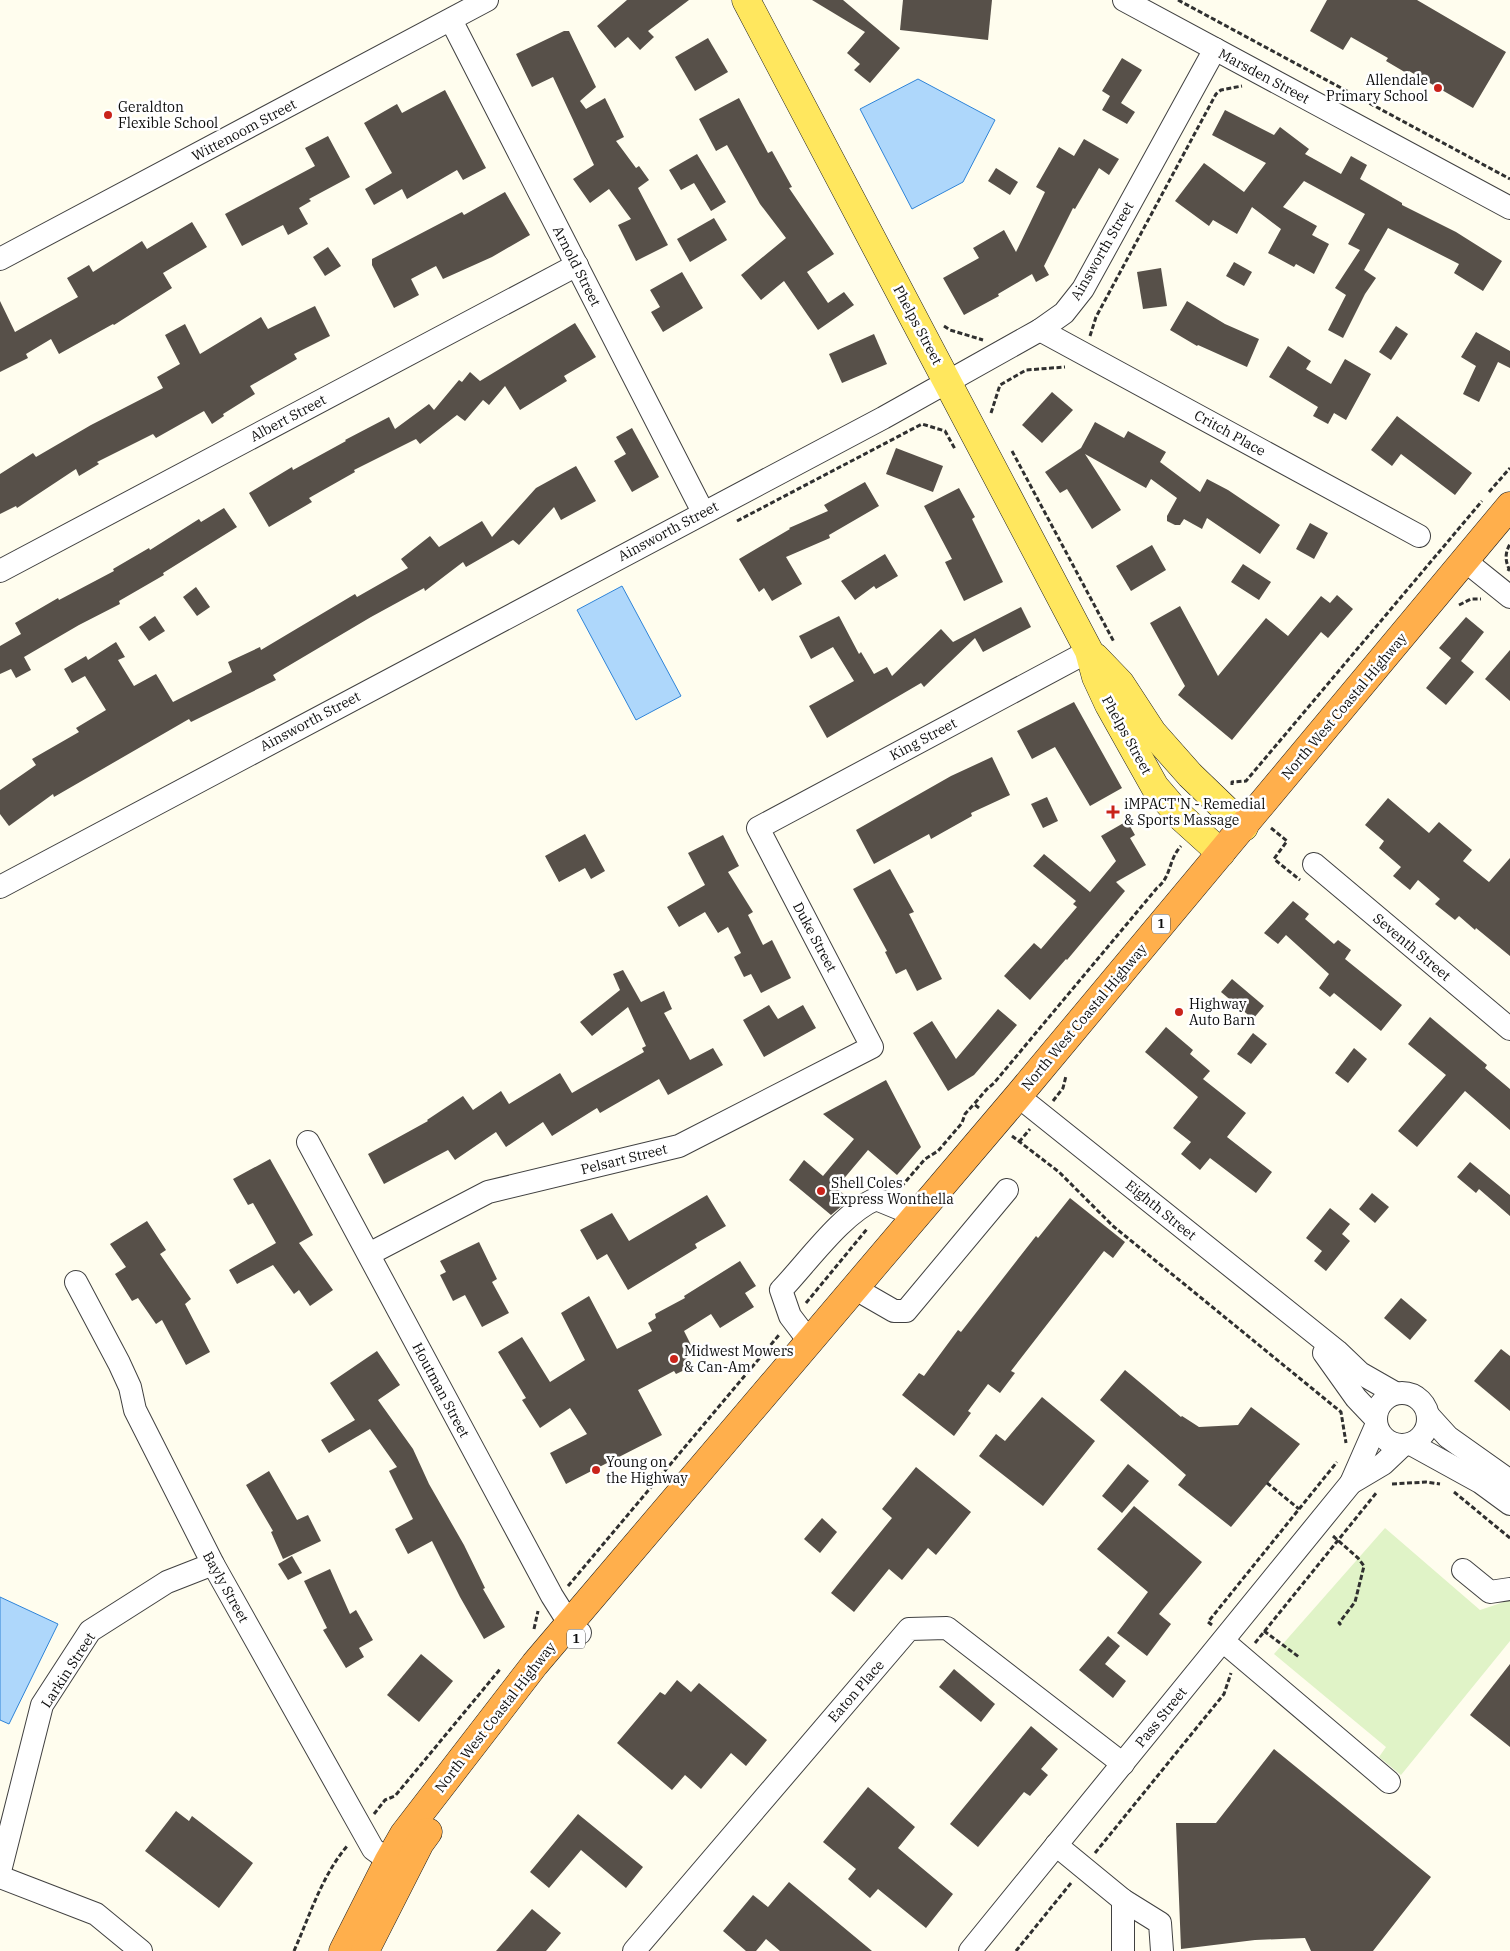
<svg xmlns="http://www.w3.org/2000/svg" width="1510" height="1951" font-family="'IBM Plex Serif',serif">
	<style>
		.pitch { fill: #e0f3c7 }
		.water { fill: #aed7fb; stroke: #2f84d8 }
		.building { fill: #575049 }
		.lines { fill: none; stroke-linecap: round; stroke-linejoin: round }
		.minor-casing { stroke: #414141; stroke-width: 24 }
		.major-casing { stroke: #1f1f1f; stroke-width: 29 }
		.highway-casing { stroke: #1f1f1f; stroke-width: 29 }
		.path { stroke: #303030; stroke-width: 3; stroke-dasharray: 5 2.5; stroke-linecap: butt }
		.minor { stroke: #fff; stroke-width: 22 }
		.major { stroke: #ffe75e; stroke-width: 28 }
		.highway { stroke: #ffaf4c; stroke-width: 28 }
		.poi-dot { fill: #c9231a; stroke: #fff; stroke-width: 2 }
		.labels { text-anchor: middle; stroke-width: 5; stroke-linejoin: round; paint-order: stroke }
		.shield { fill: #fff; stroke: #565656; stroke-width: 1 }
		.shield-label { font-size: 12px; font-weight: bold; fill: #0e0e0e }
		.street-label { font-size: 14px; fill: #0e0e0e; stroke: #fff }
		.poi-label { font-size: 14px; fill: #0e0e0e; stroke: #fff; text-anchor: start }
	</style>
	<rect width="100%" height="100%" fill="#fffdee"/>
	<polygon class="pitch" points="1385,1528 1480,1610 1510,1600 1510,1641 1401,1775 1379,1757 1386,1747 1274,1654"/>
	<g class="water">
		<polygon points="918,79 995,120 963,182 912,209 860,109"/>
		<polygon points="622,586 681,696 636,720 577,610"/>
		<polygon points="0,1597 58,1624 9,1724 0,1720"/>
	</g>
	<g class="building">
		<polygon points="627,0 689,0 648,31 654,37 640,50 628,37 615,48 597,26"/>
		<polygon points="812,0 843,0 900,48 870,83 854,70 860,64 847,53 865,32"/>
		<polygon points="903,0 992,0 988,40 900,30"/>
		<polygon points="1327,0 1417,0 1506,52 1473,108 1409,71 1408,74 1386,61 1388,58 1351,37 1343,50 1310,31"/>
		<polygon points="564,31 569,31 596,87 580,101 586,109 605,98 624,137 616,141 636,168 639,166 649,180 638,188 668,245 636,261 618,225 631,219 609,189 590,203 573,179 594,165 553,77 532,87 516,54"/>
		<polygon points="708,38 728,72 695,91 675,57"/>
		<polygon points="1122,58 1142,70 1121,103 1135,112 1127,124 1102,110 1110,96 1102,91"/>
		<polygon points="445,90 486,168 463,180 457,170 407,199 402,189 374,205 365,189 392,173 364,123 397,104 402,113"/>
		<polygon points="739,98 768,153 772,151 792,187 789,188 834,254 807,272 828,303 844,292 854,305 818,330 784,281 761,300 741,275 786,238 760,204 727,145 716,151 699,119"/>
		<polygon points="1225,110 1274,135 1280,127 1309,149 1305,154 1341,174 1351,156 1367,165 1360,179 1402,203 1402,205 1456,232 1502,261 1483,291 1454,273 1459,264 1388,228 1364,270 1376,278 1365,294 1343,338 1328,330 1346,295 1335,288 1360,250 1348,244 1365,214 1304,181 1283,207 1317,226 1312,235 1329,244 1314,274 1296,264 1294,267 1268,253 1281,229 1252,207 1237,234 1213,220 1209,226 1175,201 1204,163 1244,192 1266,163 1212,135"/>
		<polygon points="328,136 350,177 309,199 311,201 299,208 308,224 288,235 283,225 242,246 225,214 315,166 305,148"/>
		<polygon points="1084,139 1119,159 1109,175 1099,168 1075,209 1073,208 1044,266 1049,275 1036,282 1032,274 998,294 999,296 964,315 943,278 979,258 973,248 1004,230 1016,252 1045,192 1036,187 1059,147 1074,156"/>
		<polygon points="697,154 726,202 711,211 694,183 681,190 669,170"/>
		<polygon points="996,168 1018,182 1010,195 988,181"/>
		<polygon points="505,192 530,235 492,257 443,279 436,266 411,279 419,295 394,308 372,265 372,259 462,212 464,215"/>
		<polygon points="714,218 727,240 690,262 677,239"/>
		<polygon points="192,222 207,247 163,273 172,288 114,325 113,324 59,354 51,339 26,354 28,358 0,372 0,301 15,332 78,297 67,278 89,265 93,272 142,241 147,249"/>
		<polygon points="328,247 341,266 325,276 313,257"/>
		<polygon points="1234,262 1252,272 1244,286 1226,276"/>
		<polygon points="1161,268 1167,306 1143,309 1137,272"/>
		<polygon points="682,272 703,308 663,332 651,312 660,307 650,290"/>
		<polygon points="1187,301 1225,324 1259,339 1247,367 1198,345 1197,346 1170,330"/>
		<polygon points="315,306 330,336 294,354 297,359 250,386 255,394 223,414 224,416 212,424 204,411 156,438 153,434 97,462 99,464 79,476 76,469 17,508 16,506 0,514 0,474 33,453 36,457 91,425 163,388 157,377 180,364 165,335 185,324 200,354 261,317 268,329"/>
		<polygon points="575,323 596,357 564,376 567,381 520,410 505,386 489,405 483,400 465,421 457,415 420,444 416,439 354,470 355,472 309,498 312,502 269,527 249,493 292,467 293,470 346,441 345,440 389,417 395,429 429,404 434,410 459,380 462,382 470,372 480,381"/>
		<polygon points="1396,326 1408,334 1391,360 1379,352"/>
		<polygon points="1476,332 1510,351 1510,368 1498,362 1479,402 1463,394 1476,366 1461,357"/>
		<polygon points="874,334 887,364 842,383 829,354"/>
		<polygon points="1288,346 1311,361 1306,369 1331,384 1345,359 1371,374 1346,420 1334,413 1328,424 1313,416 1318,407 1269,377"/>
		<polygon points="1052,392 1073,410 1042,443 1022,425"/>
		<polygon points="1397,416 1472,473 1455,495 1401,454 1392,466 1371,450"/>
		<polygon points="1095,422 1124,438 1128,431 1166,452 1160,462 1200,492 1207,479 1228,490 1280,525 1260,554 1207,518 1202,529 1184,519 1180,525 1175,525 1167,521 1167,516 1177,498 1151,479 1146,488 1085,454 1121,510 1092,529 1067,489 1060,493 1045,472 1081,448"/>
		<polygon points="632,428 659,477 632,492 614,461 626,454 616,437"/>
		<polygon points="896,448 943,466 933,492 886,474"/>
		<polygon points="576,466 596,501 561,520 554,507 519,545 513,540 466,567 463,562 425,591 424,588 371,617 273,675 276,680 191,722 189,719 54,797 53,794 9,826 0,814 0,790 36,765 32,759 79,732 76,728 106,710 85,676 72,683 64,669 86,656 88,660 116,642 125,657 118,660 134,686 156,674 173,702 232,672 228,662 260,647 261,650 355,594 357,597 408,568 401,559 430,536 439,547 482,521 492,537 536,488"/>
		<polygon points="865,482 879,506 829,535 830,538 786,557 802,584 772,601 764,588 759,592 739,559 790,529 789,528 828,511 824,505"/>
		<polygon points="959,488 975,517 972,519 1003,582 964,601 945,562 952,559 924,506"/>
		<polygon points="224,508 237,527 163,573 164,575 119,601 120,604 79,625 24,657 31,670 16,678 11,669 0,674 0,646 21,634 15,623 58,598 59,600 114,571 113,569 149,548 150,550 199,519 201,522"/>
		<polygon points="1310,523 1328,533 1314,559 1296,549"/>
		<polygon points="1152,545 1166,570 1131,591 1116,566"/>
		<polygon points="885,554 898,576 876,589 874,586 855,600 841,581"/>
		<polygon points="1243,564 1271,582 1259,600 1231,582"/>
		<polygon points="196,587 210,607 197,616 183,597"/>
		<polygon points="1337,595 1353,609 1328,638 1321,632 1232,740 1178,695 1185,686 1150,623 1180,606 1218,676 1266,618 1288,636 1321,596 1330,603"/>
		<polygon points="1021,607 1031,627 983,652 975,638 924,687 921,683 827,738 809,706 854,681 833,647 811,659 799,636 839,616 859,654 861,652 874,674 887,667 892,676 941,629 953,642"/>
		<polygon points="155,616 165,631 149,641 139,627"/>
		<polygon points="1466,617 1484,632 1461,661 1474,672 1446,705 1426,688 1451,658 1439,648"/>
		<polygon points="1510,650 1510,701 1485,679"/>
		<polygon points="1074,702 1122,788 1090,806 1055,747 1032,759 1017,731"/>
		<polygon points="992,757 1010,795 971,813 972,816 931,839 929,834 874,864 856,830 951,776"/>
		<polygon points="1047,797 1058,821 1043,828 1031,804"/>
		<polygon points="1388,798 1429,833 1439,822 1472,850 1463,861 1489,882 1510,858 1510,956 1476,928 1475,930 1459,916 1455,920 1435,904 1440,899 1418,880 1410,890 1393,876 1401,867 1379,848 1384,841 1365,825"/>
		<polygon points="1127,821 1135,835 1130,838 1146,865 1116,882 1125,891 1067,960 1066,959 1030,1000 1004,976 1034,943 1041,949 1077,907 1073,904 1076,901 1033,866 1044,854 1090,892 1116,861 1101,836"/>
		<polygon points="585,834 605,871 591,879 585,868 559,882 545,856"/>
		<polygon points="723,835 739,866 728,872 753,912 748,915 763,945 772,940 791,978 761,993 751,974 744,977 734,957 741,953 728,927 718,933 705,912 679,927 667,907 705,885 688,853"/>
		<polygon points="890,869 914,912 909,914 942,979 917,991 906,969 896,974 885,952 887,951 853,889"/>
		<polygon points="1293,901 1309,914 1305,919 1334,944 1338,940 1351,950 1345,959 1402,1005 1381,1031 1334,993 1330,997 1319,988 1329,974 1286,935 1278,944 1264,933"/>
		<polygon points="623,970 641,1002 664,991 672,1009 664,1013 690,1060 713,1048 723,1065 668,1095 659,1079 600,1113 597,1108 552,1136 543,1122 506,1147 496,1132 455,1160 448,1150 384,1184 368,1154 428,1121 427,1120 463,1096 473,1110 501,1091 509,1104 560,1073 572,1093 644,1052 642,1048 646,1046 628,1007 592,1036 580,1022 620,990 613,974"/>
		<polygon points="1232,979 1264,1006 1253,1019 1221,992"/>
		<polygon points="769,1005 778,1019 803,1005 816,1028 764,1057 743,1020"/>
		<polygon points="998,1009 1017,1025 974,1075 948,1091 913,1033 932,1021 956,1059"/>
		<polygon points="1430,1017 1487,1065 1485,1068 1510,1089 1510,1130 1465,1091 1417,1147 1398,1131 1446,1075 1408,1044"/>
		<polygon points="1166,1027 1193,1050 1190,1054 1210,1071 1203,1079 1246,1113 1227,1137 1272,1172 1256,1193 1210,1158 1200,1170 1181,1154 1191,1142 1173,1128 1198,1097 1145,1052"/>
		<polygon points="1253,1033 1267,1044 1251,1064 1237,1054"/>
		<polygon points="1354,1048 1367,1059 1348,1083 1335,1073"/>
		<polygon points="886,1080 921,1147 897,1175 868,1150 836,1188 850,1199 831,1215 789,1180 804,1160 823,1176 854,1139 823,1114"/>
		<polygon points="270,1159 313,1235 299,1243 333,1290 310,1306 299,1290 294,1294 273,1265 237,1284 229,1270 276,1243 253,1203 248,1205 233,1179"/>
		<polygon points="1470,1162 1510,1195 1510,1216 1479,1189 1476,1193 1457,1177"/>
		<polygon points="1372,1193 1389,1207 1375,1223 1359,1209"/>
		<polygon points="707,1195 726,1226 695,1244 697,1248 628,1290 607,1254 597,1260 580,1230 612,1213 629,1241"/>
		<polygon points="1070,1198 1125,1242 1113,1258 1104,1251 1011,1371 1015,1373 1000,1393 988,1384 968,1411 971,1413 954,1436 902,1395 919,1373 924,1376 958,1330 961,1332 1036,1236 1038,1238"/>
		<polygon points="1330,1208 1350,1224 1342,1234 1350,1241 1326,1271 1314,1261 1322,1251 1306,1238"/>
		<polygon points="147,1221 166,1250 160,1254 191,1299 185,1304 210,1352 186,1365 162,1320 156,1324 138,1298 132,1301 115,1274 126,1267 110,1244"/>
		<polygon points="479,1242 497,1279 492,1282 509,1313 482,1327 465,1295 453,1301 440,1275 446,1272 440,1261"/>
		<polygon points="740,1261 756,1286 745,1293 754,1307 720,1328 711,1314 684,1331 692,1347 683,1352 691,1367 676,1374 674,1371 638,1390 662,1435 566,1484 550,1453 587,1434 570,1408 540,1428 522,1400 526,1398 498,1352 522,1337 550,1382 585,1360 561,1313 589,1296 617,1349 652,1331 648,1323 656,1318 655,1314 685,1298 684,1296"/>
		<polygon points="1401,1298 1427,1320 1410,1340 1384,1318"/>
		<polygon points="1501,1349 1510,1356 1510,1411 1474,1381"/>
		<polygon points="377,1351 400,1385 378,1400 413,1449 429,1484 464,1545 485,1588 483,1589 505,1627 484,1639 460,1597 432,1541 408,1554 395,1529 413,1519 389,1471 397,1467 370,1429 329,1453 321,1440 355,1420 330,1383"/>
		<polygon points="1125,1370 1181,1417 1182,1416 1199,1427 1238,1425 1251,1407 1300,1444 1231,1527 1178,1485 1186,1475 1100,1400"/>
		<polygon points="1042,1397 1095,1441 1043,1506 979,1456 996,1434 1005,1441"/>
		<polygon points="1128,1464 1149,1481 1122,1513 1102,1496"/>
		<polygon points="916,1467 971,1512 936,1555 928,1548 902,1580 889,1569 854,1612 831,1593 892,1518 882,1509"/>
		<polygon points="269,1471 297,1520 308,1515 321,1541 283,1559 271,1532 273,1531 246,1485"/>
		<polygon points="1134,1506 1202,1562 1159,1614 1171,1624 1147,1656 1117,1633 1148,1592 1097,1549"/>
		<polygon points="822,1518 837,1532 820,1553 804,1539"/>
		<polygon points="292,1556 302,1573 288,1580 278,1564"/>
		<polygon points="330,1569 350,1614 356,1610 373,1640 359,1648 364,1657 346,1668 323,1630 327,1628 304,1581"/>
		<polygon points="1108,1636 1120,1646 1105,1664 1126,1681 1113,1698 1079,1670"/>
		<polygon points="421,1654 453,1681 419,1722 387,1695"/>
		<polygon points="1510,1664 1510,1747 1470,1715"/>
		<polygon points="954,1669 995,1704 981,1722 939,1687"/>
		<polygon points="677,1680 691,1692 699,1683 767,1740 746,1766 731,1753 701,1789 685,1775 672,1790 617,1743 660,1692 665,1695"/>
		<polygon points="1031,1726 1058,1749 1041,1769 1048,1775 1030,1796 1024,1792 978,1847 950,1824"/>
		<polygon points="1274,1749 1431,1877 1373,1951 1311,1951 1305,1938 1255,1940 1181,1949 1176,1823 1216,1823"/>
		<polygon points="868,1787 915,1827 898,1848 953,1894 926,1928 878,1889 870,1898 848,1879 856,1869 823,1842"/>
		<polygon points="176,1811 189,1821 192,1816 253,1863 219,1908 145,1851"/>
		<polygon points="578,1814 643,1867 626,1888 581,1850 549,1888 530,1872"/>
		<polygon points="789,1882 872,1951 780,1951 766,1939 756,1951 746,1951 723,1931 753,1895 768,1907"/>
		<polygon points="532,1909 561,1933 546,1951 496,1951"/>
	</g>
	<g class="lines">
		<defs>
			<g id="minor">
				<polyline points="1124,0 1510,208"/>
				<polyline points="451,20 703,512"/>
				<polyline points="0,259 487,0"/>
				<polyline points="1040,330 1419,536"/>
				<polyline points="1464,560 1510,597"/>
				<polyline points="0,571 577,265"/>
				<polyline points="1314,864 1510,1029"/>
				<polyline points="0,887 883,418 1040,330 1064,313 1083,289 1215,49"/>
				<polyline points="1018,1096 1337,1351 1360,1373 1395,1393"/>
				<polyline points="308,1142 552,1596 569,1623 580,1633"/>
				<polyline points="369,1254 488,1192 679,1146 872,1047 758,828 1089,651"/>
				<polyline points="76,1282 119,1363 130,1387 135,1410 213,1564 373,1849 402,1870"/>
				<polyline points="854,1288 894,1311 906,1311 1007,1190"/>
				<path d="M809 1341 790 1316 781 1290C807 1263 842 1213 876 1199L915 1215"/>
				<polyline points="1324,1353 1356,1398 1375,1418"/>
				<circle cx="1402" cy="1419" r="26"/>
				<polyline points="1428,1415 1448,1437 1510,1481"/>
				<polyline points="1411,1444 1480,1482 1510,1504"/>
				<polyline points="1351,1483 1383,1464 1402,1446"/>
				<polyline points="1463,1570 1490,1592 1510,1589"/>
				<polyline points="1223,1641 1389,1782"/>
				<polyline points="1056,1845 1123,1900 1160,1923 1162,1951"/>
				<polyline points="0,1871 42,1705 90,1631 167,1582 213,1564"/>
				<polyline points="0,1877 96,1914 141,1951"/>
				<polyline points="1123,1900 1123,1951"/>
				<polyline points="634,1951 909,1629 947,1628 1123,1764"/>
				<polyline points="970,1951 1351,1483 1376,1426"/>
			</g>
			<g id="major">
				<polyline points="746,0 1089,651 1096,677 1109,705 1155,787 1180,816 1221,853"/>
				<polyline points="1095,657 1120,683 1152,732 1190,775 1244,827"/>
			</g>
			<g id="highway">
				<polyline points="343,1951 388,1862 404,1834 535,1664 1018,1096 1510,506"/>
				<polyline points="365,1951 420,1843 428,1832"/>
			</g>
		</defs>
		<use href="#minor" class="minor-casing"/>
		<use href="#major" class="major-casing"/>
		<use href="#highway" class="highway-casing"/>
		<g class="path">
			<polyline points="1178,0 1510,179"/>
			<polyline points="944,326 950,330 983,340"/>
			<polyline points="1090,336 1096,317 1216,94 1221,90 1242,86"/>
			<polyline points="991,413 1000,385 1026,370 1065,367"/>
			<polyline points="1012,451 1114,642"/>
			<polyline points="1489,492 1510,468"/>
			<polyline points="737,521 922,424 945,431 955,449"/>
			<path d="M1508 571 1509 569C1505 560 1505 553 1510 544"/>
			<polyline points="1459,605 1471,599 1481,599"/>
			<polyline points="1232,785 1232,782 1246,781 1482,501"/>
			<polyline points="1271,828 1287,841 1274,859 1300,880"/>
			<polyline points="1053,1101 1063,1088 1066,1076"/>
			<path d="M979 1108 974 1104 987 1089 994 1083 1157 888C1172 876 1168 860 1181 846"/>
			<polyline points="1012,1136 1059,1172 1113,1226 1341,1412 1346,1443"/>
			<polyline points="1019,1142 1030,1129"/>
			<polyline points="901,1187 925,1159 938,1151 962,1123 965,1114 974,1104"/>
			<polyline points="806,1303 867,1229"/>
			<polyline points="1267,1483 1299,1509"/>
			<polyline points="1392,1484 1426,1482 1440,1484"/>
			<polyline points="1454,1492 1510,1538"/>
			<polyline points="1333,1536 1358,1558 1364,1566 1355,1602 1339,1623 1341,1625"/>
			<polyline points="568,1586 779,1335"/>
			<polyline points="1212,1625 1208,1622 1337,1462"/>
			<polyline points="534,1629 538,1611"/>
			<polyline points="1264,1631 1299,1657"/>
			<polyline points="1255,1643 1377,1492"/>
			<polyline points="374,1814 385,1800 395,1796 501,1668"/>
			<polyline points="1095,1853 1224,1694 1231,1673"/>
			<path d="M294 1951C310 1915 322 1875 348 1845"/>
			<polyline points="1016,1951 1071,1883"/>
		</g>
		<use href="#minor" class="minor"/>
		<use href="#major" class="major"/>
		<use href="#highway" class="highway"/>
	</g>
	<g class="poi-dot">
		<circle cx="1438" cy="88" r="5"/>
		<circle cx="108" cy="115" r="5"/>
		<path d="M1110.5 804.5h5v5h5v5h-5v5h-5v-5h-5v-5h5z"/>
		<circle cx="1179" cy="1012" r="5"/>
		<circle cx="821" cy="1191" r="5"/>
		<circle cx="674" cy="1359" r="5"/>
		<circle cx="596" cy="1470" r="5"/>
	</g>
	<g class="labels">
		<g class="shield">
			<rect x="1152" y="914.5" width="18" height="19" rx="4"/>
			<rect x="567" y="1629.5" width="18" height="19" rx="4"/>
		</g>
		<g class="shield-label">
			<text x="1161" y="928">1</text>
			<text x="576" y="1643">1</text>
		</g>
		<g class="street-label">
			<text transform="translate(1264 76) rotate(28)" y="5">Marsden Street</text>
			<text transform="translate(244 130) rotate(-28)" y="5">Wittenoom Street</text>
			<text transform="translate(1102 251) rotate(-60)" y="5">Ainsworth Street</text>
			<text transform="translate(577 266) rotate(63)" y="5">Arnold Street</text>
			<text transform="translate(918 325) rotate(62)" y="5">Phelps Street</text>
			<text transform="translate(288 418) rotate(-28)" y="5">Albert Street</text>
			<text transform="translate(1230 433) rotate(29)" y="5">Critch Place</text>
			<text transform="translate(668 531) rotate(-28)" y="5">Ainsworth Street</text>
			<text transform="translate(1344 706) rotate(-50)" y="5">North West Coastal Highway</text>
			<text transform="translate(310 721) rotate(-28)" y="5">Ainsworth Street</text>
			<text transform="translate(1127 735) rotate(61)" y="5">Phelps Street</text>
			<text transform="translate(923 739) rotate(-28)" y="5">King Street</text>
			<text transform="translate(815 937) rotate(62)" y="5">Duke Street</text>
			<text transform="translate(1412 947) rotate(40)" y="5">Seventh Street</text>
			<text transform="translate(1084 1017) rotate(-50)" y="5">North West Coastal Highway</text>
			<text transform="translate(624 1159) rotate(-14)" y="5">Pelsart Street</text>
			<text transform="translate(1161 1210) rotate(39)" y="5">Eighth Street</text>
			<text transform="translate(441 1390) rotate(62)" y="5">Houtman Street</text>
			<text transform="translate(226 1587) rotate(61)" y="5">Bayly Street</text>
			<text transform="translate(68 1670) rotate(-57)" y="5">Larkin Street</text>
			<text transform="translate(856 1691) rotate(-49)" y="5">Eaton Place</text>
			<text transform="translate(495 1717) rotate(-52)" y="5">North West Coastal Highway</text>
			<text transform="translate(1161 1717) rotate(-51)" y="5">Pass Street</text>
		</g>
		<g class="poi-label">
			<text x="1428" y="85" text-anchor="end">Allendale<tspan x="1428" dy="16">Primary School</tspan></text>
			<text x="118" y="112">Geraldton<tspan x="118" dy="16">Flexible School</tspan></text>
			<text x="1124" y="809">iMPACT'N - Remedial<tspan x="1124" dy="16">&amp; Sports Massage</tspan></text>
			<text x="1189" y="1009">Highway<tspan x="1189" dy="16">Auto Barn</tspan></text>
			<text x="831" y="1188">Shell Coles<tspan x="831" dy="16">Express Wonthella</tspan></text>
			<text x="684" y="1356">Midwest Mowers<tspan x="684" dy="16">&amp; Can-Am</tspan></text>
			<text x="606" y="1467">Young on<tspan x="606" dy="16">the Highway</tspan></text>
		</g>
	</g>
</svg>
